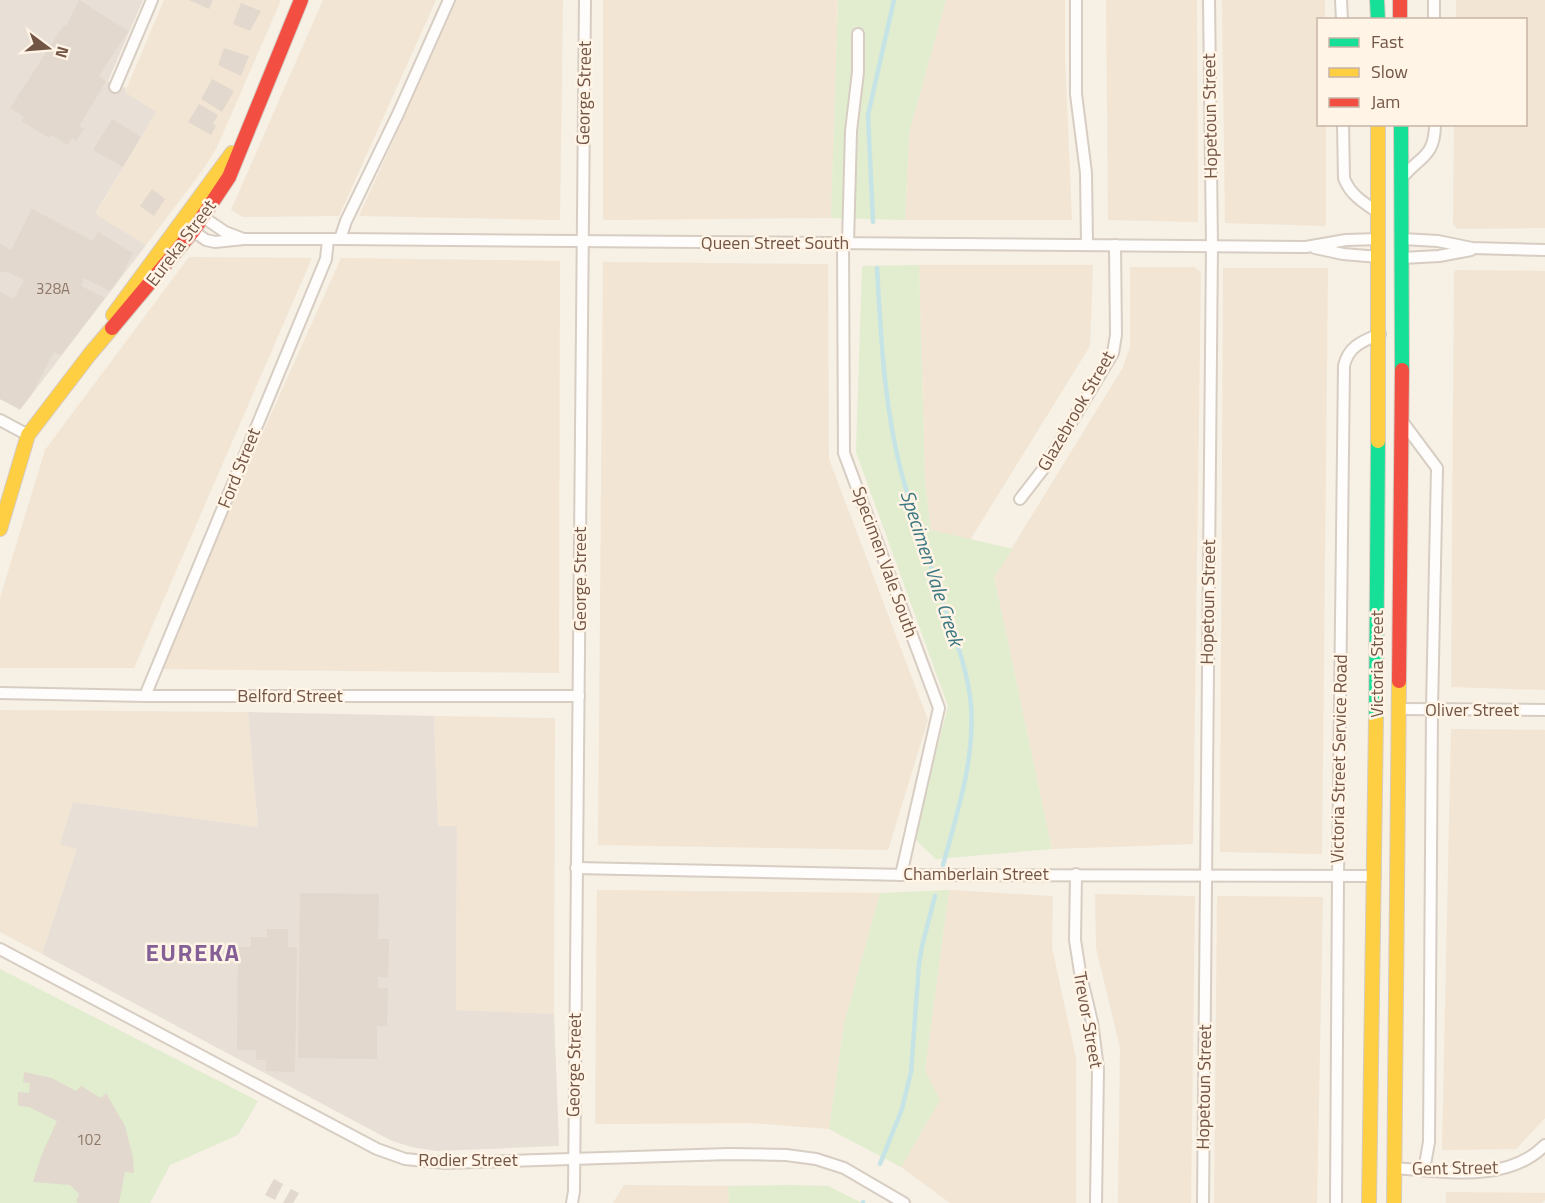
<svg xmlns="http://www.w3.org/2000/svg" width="1545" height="1203" font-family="'Titillium Web',sans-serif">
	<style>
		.residential { fill: #f2e5d4 }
		.industrial { fill: #e8dfd6 }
		.green { fill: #e1edce }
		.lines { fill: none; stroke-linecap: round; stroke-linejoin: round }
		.stream { stroke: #c6e4e6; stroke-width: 4.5 }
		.building { fill: #e2d8cd }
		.street-casing { stroke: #d7cdc3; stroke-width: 14 }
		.fast-casing { stroke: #d6cbc1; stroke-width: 16 }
		.slow-casing { stroke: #d6cbc1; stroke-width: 16 }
		.jam-casing { stroke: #d6cbc1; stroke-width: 16 }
		.street { stroke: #fefdfb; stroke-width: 10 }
		.fast { stroke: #16e098; stroke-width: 14 }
		.slow { stroke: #ffcf43; stroke-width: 14 }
		.jam { stroke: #f24e42; stroke-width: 14 }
		.labels { text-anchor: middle; stroke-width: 5; stroke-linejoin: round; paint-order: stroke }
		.number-label { font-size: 15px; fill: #907869 }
		.street-label { font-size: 18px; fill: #735545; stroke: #fff4e5 }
		.water-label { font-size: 20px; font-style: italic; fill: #3b7782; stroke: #fff4e5 }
		.district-label { font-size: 24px; font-weight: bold; letter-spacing: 1.5px; fill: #856097; stroke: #fff4e5 }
	</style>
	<rect width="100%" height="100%" fill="#f6f0e5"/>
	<g class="residential">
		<polygon points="164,0 281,0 218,145 205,167 146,245 95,215 156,112 125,92"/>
		<polygon points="323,0 436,0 339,216 243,217 231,210"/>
		<polygon points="457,0 563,0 560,220 359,216"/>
		<polygon points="603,0 838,0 831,218 603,220"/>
		<polygon points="946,0 1065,0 1065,58 1072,220 905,220 909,133"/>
		<polygon points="1106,0 1197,0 1198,222 1108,220"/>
		<polygon points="1222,0 1325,0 1325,19 1318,20 1318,124 1326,125 1326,224 1324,226 1225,223"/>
		<polygon points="1456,0 1545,0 1545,228 1457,229 1453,224 1454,125 1526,124 1526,20 1456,19"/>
		<polygon points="189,257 312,258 134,668 0,668 0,598 45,450"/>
		<polygon points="341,258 560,261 559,673 157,669"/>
		<polygon points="603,262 828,264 829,459 928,720 888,850 598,845"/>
		<polygon points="919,265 1093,265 1090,346 970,540 931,530 925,482"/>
		<polygon points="1130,267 1194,267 1201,272 1193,844 1052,849 994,577 1122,369 1130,347"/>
		<polygon points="1223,268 1328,268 1322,854 1220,852"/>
		<polygon points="1456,270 1545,271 1545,690 1451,687 1454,272"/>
		<polygon points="0,710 248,712 258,827 73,802 77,849 42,954 0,932"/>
		<polygon points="434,716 555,718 554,1014 456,1010 457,826 438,826"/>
		<polygon points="1451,729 1545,730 1545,1118 1516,1149 1442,1150"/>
		<polygon points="597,890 880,893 844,1024 829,1129 752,1123 595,1124"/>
		<polygon points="949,890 1053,896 1052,948 1076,1058 1076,1203 950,1203 901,1167 940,1100 925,1071"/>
		<polygon points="1095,894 1195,896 1191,1203 1118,1203 1120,1048 1096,948"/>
		<polygon points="1217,896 1323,897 1317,1203 1214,1203"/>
		<polygon points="624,1185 728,1186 729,1203 613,1203"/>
		<polygon points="1446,1192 1545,1193 1545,1200 1541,1203 1446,1203"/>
	</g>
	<g class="industrial">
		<polygon points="0,0 143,0 108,81 126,88 125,92 156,112 95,214 146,245 20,410 0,399"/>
		<polygon points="248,712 434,716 438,826 457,826 456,1010 554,1014 559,1146 437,1151 411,1147 390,1140 42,954 77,849 60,844 73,802 258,827"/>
	</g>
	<g class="green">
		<polygon points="838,0 946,0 909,133 905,220 831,218"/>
		<polygon points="919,265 925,482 931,530 1013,549 994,577 1052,849 936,859 914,838 948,706 856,452 862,266"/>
		<polygon points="949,890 925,1071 940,1100 901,1167 829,1129 844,1024 880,893"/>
		<polygon points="0,969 258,1101 238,1135 170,1165 150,1203 0,1203"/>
		<polygon points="789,1185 828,1186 862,1203 729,1203 728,1186"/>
	</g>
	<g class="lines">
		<g class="stream">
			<polyline points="873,222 868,115 894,0"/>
			<path d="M877 268C881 337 884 408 902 475 915 520 930 564 945 609 956 640 968 672 971 705 975 760 957 813 943 865"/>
			<polyline points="880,1164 902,1109 911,1072 919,964 922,946 935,896"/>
			<polyline points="863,1203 863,1202"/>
		</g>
	</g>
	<g class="building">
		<polygon points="79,0 128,31 99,76 106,81 79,126 84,129 76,141 72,138 67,145 52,135 49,138 22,121 24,117 10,108 64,25 66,26"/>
		<polygon points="189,0 213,0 209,9"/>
		<polygon points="241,3 261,11 250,31 233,24"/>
		<polygon points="224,48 249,56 241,76 218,65"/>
		<polygon points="212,79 234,91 222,112 201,99"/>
		<polygon points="199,104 218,115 213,124 216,126 211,135 188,122"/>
		<polygon points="112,119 141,137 123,167 93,150"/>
		<polygon points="152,189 165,199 154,216 140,206"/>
		<polygon points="32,209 93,241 98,232 133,253 121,276 110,291 84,278 81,286 105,298 61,355 54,352 33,392 20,409 0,399 0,292 14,299 24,280 6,271 5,273 0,271 0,244 11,250"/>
		<polygon points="300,893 379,894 378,939 389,939 388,977 378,977 378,988 388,988 387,1026 377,1026 377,1059 298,1058"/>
		<polygon points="267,929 288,929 288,947 297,948 295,1072 266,1071 266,1060 256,1060 256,1050 237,1050 238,947 251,947 251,937 267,937"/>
		<polygon points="24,1072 52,1078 76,1091 81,1086 101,1098 106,1093 125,1126 133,1158 134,1173 125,1172 119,1203 78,1203 76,1201 79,1194 70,1185 33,1182 42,1154 57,1121 29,1107 18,1106 18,1092 29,1093 30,1083 23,1082"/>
		<polygon points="274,1179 283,1184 275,1200 265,1195"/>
		<polygon points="291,1189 299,1193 293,1203 283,1203"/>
	</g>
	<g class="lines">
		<defs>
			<g id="street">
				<polyline points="1076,0 1076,94 1086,173 1087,244"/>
				<polyline points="1341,0 1342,20"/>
				<polyline points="1434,0 1434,20"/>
				<polyline points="115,87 152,0"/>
				<path d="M1343 124 1344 178C1350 195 1364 203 1379 213"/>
				<path d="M1402 178C1420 156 1435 157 1435 124"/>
				<polyline points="203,217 225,232 241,238"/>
				<polyline points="193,231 206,240 215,242 244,239 340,239 1306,247 1346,240 1379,239"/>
				<polyline points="340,239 346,221 398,114 449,0"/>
				<polyline points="1402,239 1438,241 1472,248 1545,250"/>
				<polyline points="843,243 844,453 939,708 901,875"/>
				<polyline points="848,243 851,131 858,72 858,34"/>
				<polyline points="1315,248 1343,254 1379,257"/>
				<polyline points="1402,258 1439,256 1471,250"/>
				<polyline points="0,420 28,435"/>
				<polyline points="1402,421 1437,468 1432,709 1429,1142 1424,1170"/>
				<polyline points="1020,499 1044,468 1113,353 1116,335 1115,245"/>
				<polyline points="0,693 145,696 579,696"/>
				<polyline points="145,696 326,259 328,239"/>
				<polyline points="1398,709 1545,710"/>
				<polyline points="576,868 905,875 1375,876"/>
				<polyline points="1076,874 1075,940 1080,972 1092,1022 1098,1069 1096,1203"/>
				<polyline points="0,949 377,1149 405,1159 445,1163 729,1154 786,1155 816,1159 844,1168 904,1203"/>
				<path d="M1394 1168C1443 1171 1507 1184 1545 1145"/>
				<polyline points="572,1203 574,1191 585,0"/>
				<polyline points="1203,1203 1212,246 1209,0"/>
				<path d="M1336 1203 1338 876 1344 366C1348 346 1363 341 1380 334"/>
			</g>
			<g id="fast">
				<polyline points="1377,0 1378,20"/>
				<polyline points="1401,124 1402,370"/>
				<polyline points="1376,719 1378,441"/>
			</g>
			<g id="slow">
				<polyline points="1378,124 1378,441"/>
				<polyline points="113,315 232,153"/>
				<polyline points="0,529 28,435 90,354 112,328"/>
				<polyline points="1369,1203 1376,719"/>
				<polyline points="1394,1203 1399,681"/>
			</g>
			<g id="jam">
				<polyline points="1400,0 1400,20"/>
				<polyline points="112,328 193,231 229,177 301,0"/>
				<polyline points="1399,681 1402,370"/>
			</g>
		</defs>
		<use href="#street" class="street-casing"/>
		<use href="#fast" class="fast-casing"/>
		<use href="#slow" class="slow-casing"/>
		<use href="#jam" class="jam-casing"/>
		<use href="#street" class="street"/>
		<use href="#fast" class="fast"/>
		<use href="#slow" class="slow"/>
		<use href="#jam" class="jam"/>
	</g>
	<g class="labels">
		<g class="number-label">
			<text x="53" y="294">328A</text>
			<text x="89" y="1145">102</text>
		</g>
		<g class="street-label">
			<text transform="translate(584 93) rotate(-89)" y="6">George Street</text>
			<text transform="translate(1210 116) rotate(-91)" y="6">Hopetoun Street</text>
			<text transform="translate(181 243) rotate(-53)" y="6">Eureka Street</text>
			<text x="775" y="249">Queen Street South</text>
			<text transform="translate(1076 411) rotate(-60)" y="6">Glazebrook Street</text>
			<text transform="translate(239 468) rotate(-68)" y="6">Ford Street</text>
			<text transform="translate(885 562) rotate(70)" y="6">Specimen Vale South</text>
			<text transform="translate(580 579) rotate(-90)" y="6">George Street</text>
			<text transform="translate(1208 602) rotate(-89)" y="6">Hopetoun Street</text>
			<text transform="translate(1377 664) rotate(-90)" y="6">Victoria Street</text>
			<text x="290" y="702">Belford Street</text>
			<text x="1472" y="716">Oliver Street</text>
			<text transform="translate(1339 759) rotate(-89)" y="6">Victoria Street Service Road</text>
			<text x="976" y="880">Chamberlain Street</text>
			<text transform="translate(1088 1020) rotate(80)" y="6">Trevor Street</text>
			<text transform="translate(574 1065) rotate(-89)" y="6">George Street</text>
			<text transform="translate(1204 1087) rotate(-89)" y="6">Hopetoun Street</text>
			<text x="468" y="1166">Rodier Street</text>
			<text transform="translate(1455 1168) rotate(-1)" y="6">Gent Street</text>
		</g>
		<g class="water-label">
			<text transform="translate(932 568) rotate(72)" y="7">Specimen Vale Creek</text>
		</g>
		<g class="district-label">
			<text x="193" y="961">EUREKA</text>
		</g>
	</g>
	<rect x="1317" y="18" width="210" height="108" fill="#fff4e5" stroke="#c7b4a5" stroke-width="1.5"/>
	<rect x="1329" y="38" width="30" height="9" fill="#16e098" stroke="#c7b4a5" stroke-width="1.5"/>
	<text x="1371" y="48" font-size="18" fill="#735545">Fast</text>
	<rect x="1329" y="68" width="30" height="9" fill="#ffcf43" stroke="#c7b4a5" stroke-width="1.5"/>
	<text x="1371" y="78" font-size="18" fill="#735545">Slow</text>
	<rect x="1329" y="98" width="30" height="9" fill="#f24e42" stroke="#c7b4a5" stroke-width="1.5"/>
	<text x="1371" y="108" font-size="18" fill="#735545">Jam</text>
	<g transform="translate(48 48) rotate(106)" stroke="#fff4e5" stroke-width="4.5" paint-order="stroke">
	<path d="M0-4.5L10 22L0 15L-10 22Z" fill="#735545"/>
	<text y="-9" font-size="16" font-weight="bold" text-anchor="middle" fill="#735545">N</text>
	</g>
</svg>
